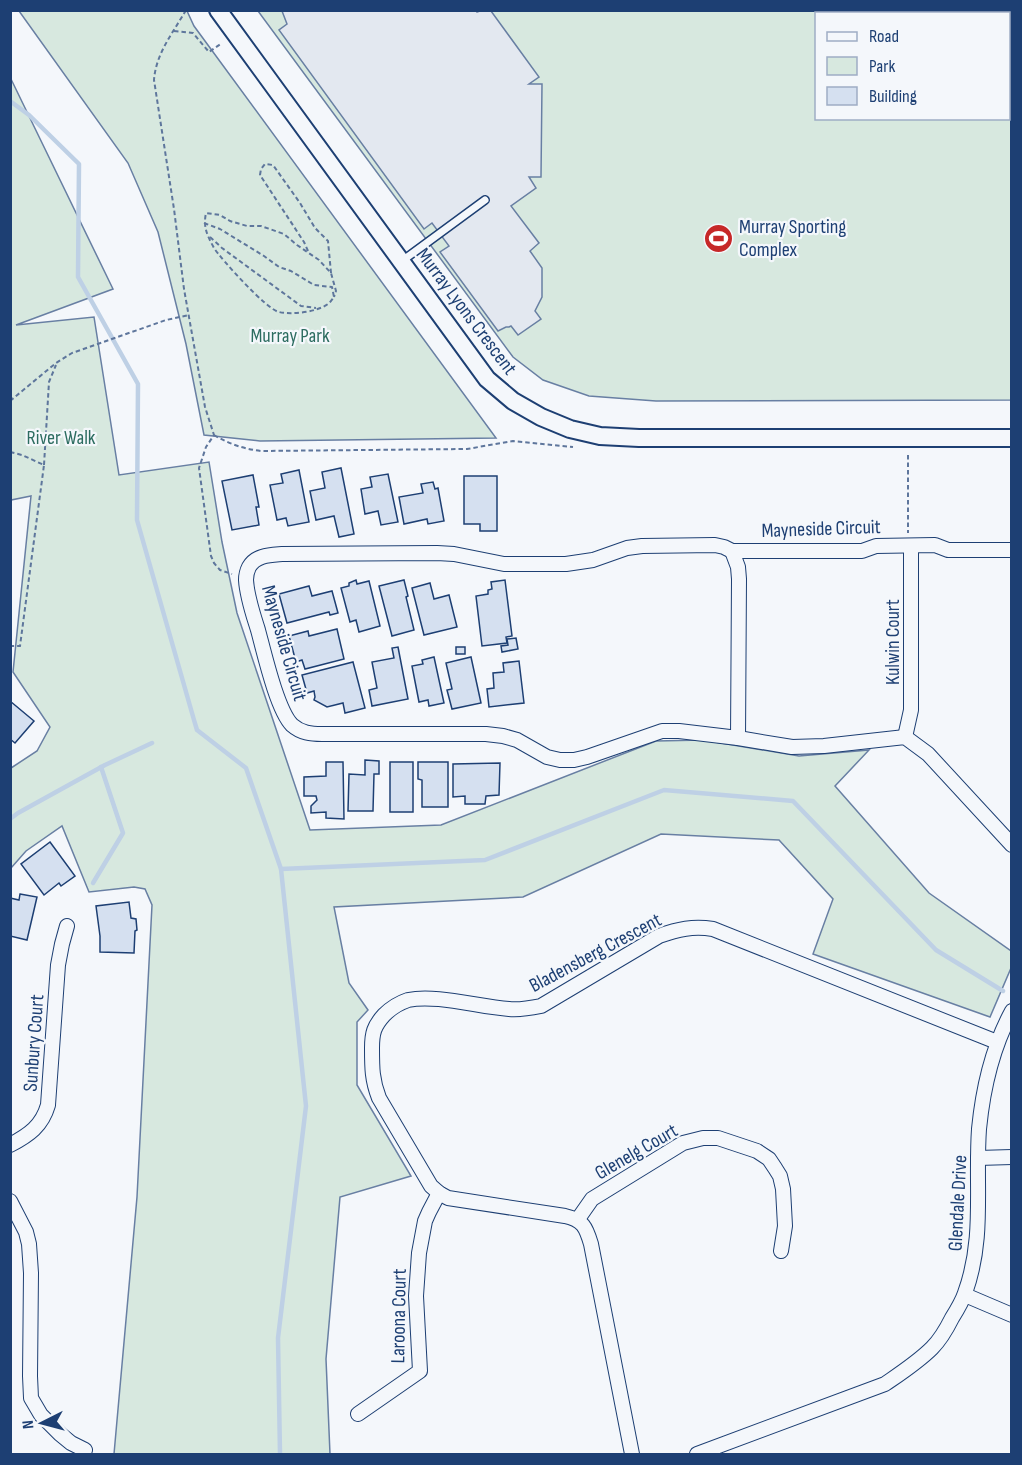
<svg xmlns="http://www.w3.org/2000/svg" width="1022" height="1465" font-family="'Sofia Sans Condensed',sans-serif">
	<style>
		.green { fill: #d7e8df; stroke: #687fa3; stroke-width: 1.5; fill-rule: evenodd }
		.parking { fill: #e3e8f0; stroke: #687fa3; stroke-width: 1.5 }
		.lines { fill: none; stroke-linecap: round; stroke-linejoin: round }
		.stream { stroke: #bed0e5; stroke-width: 4.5 }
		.building { fill: #d5e0f0; stroke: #1d3f73; stroke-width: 1.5 }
		.service-casing { stroke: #1d3f73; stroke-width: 10 }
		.minor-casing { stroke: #1d3f73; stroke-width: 16 }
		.tertiary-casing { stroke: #1d3f73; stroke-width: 20 }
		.path { stroke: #5e769c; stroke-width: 2; stroke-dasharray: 4.5 3; stroke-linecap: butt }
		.service { stroke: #f4f7fb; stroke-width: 7 }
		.minor { stroke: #f4f7fb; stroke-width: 14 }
		.tertiary { stroke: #f4f7fb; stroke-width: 16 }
		.labels { text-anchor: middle; stroke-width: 4.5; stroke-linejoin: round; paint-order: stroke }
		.poi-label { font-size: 20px; fill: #1d3f73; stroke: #f4f7fb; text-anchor: start }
		.street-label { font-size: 20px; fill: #1d3f73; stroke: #f4f7fb }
		.park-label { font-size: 20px; fill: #2c6c60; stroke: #f4f7fb }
	</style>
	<rect width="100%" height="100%" fill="#f4f7fb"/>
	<g class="green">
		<polygon points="19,11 187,11 194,26 496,438 260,441 204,435 186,344 158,232 128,163"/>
		<path d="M258 11H1011V400L656 401 589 396 543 380 513 357ZM816 14H1008V118H816Z"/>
		<polygon points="10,77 113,289 16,325 94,317 119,475 209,462 222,542 237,613 310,830 441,825 656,741 703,740 799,756 869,750 835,786 929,893 1011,951 1011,968 990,1017 813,954 833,899 779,840 661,834 523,897 334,907 349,983 368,1010 357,1022 357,1085 411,1176 340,1197 326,1359 330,1454 114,1454 137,1197 152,905 145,889 134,887 89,892 62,826 26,851 11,868 11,768 37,751 50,727 13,672 31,496 11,500"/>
	</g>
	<polygon class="parking" points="476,10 477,12 480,11 491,11 539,77 529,84 542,84 541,177 529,177 536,188 511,206 539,243 530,251 542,268 542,297 535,311 541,319 518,335 511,326 509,327 506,327 498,331 440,252 449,246 432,223 424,229 279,30 287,24 282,11"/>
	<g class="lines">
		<g class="stream">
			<polyline points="10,101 29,115 79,164 78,277 138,384 137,520 194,720 197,730 246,768 281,869 306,1106 278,1338 280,1454"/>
			<polyline points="10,819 18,813 105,765 152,743"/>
			<polyline points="281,869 485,860 664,790 793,801 936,950 1003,991"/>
			<polyline points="93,883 123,833 101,767"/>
		</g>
	</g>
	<g class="building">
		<polygon points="983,10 1012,12 1012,31 1008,31 1008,14 983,14"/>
		<polygon points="341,468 354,534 339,537 334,516 316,520 310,491 325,488 322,472"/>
		<polygon points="299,470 309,522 288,526 286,518 277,520 270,485 283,483 281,474"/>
		<polygon points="388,474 398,522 381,525 378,511 365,514 361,489 372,487 370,477"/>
		<polygon points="253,475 259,507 256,507 259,525 232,530 222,481"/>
		<polygon points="464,476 497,476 497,531 480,531 480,524 464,524"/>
		<polygon points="433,482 435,489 438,488 444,521 428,524 427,519 404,524 399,497 423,493 421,484"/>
		<polygon points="356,580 357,584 369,581 380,626 359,632 356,620 350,622 341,588 349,586 349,583"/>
		<polygon points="404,580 408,596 406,597 414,630 392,636 379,586"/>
		<polygon points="505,580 512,636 506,637 507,643 482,646 476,596 488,594 488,590 492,589 491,582"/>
		<polygon points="430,583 434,599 449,595 457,627 424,635 412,588"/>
		<polygon points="309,586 312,596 332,591 338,613 330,615 329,612 287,623 279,594"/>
		<polygon points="337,629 344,659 305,669 302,660 296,662 289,636 308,631 309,636"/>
		<polygon points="516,638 518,649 502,652 501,646 508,645 507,639"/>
		<polygon points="398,647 408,699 372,706 369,690 377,688 372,662 394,658 392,648"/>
		<rect x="456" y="647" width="9" height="7"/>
		<polygon points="434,657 444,703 429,706 428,700 419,702 412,666 423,664 422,660"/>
		<polygon points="471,657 481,703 452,709 447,690 452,689 446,663"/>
		<polygon points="519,661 524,703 489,707 487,689 494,688 493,673 504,672 503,663"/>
		<polygon points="353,662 365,708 345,713 343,703 327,707 314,700 315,697 314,691 307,693 302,675"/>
		<polygon points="10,701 34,721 15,743 10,739"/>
		<polygon points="365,760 379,761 379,774 374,774 373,811 348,811 349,774 365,775"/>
		<polygon points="326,762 343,762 344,819 326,818 326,812 311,813 311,806 317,800 316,796 304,796 304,777 326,776"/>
		<rect x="390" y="762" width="23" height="50"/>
		<polygon points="418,762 448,762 448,807 422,807 422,780 418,779"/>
		<polygon points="500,763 499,795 486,796 485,804 465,804 465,796 453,797 453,764"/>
		<polygon points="50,842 75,876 61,886 59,883 44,895 21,864"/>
		<polygon points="20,894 37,897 27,940 10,936 10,898 19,900"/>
		<polygon points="129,902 131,918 136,919 137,930 135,931 134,953 100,952 100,936 96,906"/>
	</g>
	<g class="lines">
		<defs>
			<polyline id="service" points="402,261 485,200"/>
			<g id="minor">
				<path d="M1012 550H948L935 545 876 546 862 551H732L724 547 715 545 642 546 627 548 593 560 566 564H504L454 554 437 553 282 554C270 555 256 555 249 567 247 571 246 576 246 580 247 597 253 614 258 630 264 652 277 710 292 725 301 733 311 734 322 734H486L503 736 517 740 547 757 560 760H574L587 757 662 731H679L738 738 792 747 824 746 905 737 928 754 1012 845"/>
				<polyline points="732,551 738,567 739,579 738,738"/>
				<polyline points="905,737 911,710 911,546"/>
				<path d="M10 1145C29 1135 42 1126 48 1105L58 965 62 944 67 926"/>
				<polyline points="978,1158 1012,1157"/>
				<polyline points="10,1201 26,1232 29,1244 31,1273 30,1376 31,1398 41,1415 60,1434 71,1443 85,1450"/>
				<polyline points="578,1219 592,1199 683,1143 703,1138 718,1138 757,1151 769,1159 775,1168 780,1176 783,1189 785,1226 781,1251"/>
				<polyline points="965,1295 1012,1315"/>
				<polyline points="358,1414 420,1371 416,1296 419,1253 425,1221 429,1212 439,1193"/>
				<path d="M632 1454 591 1244C586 1227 583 1220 565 1216L448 1198 439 1193 431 1186 379 1098C372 1080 372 1068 372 1048 372 1033 374 1026 384 1015 391 1008 399 1003 408 1000 436 994 479 1007 509 1009 520 1010 531 1008 541 1006L659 936C678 929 693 926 713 929L997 1042"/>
				<path d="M697 1454 885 1384C901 1373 918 1362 932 1348 940 1340 947 1328 952 1318 957 1310 962 1302 965 1293 985 1238 975 1186 979 1129 983 1088 992 1048 1012 1011"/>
			</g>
			<polyline id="tertiary" points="218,10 487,379 513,401 541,417 570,429 600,436 639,438 1012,438"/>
		</defs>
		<use href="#service" class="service-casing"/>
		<use href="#minor" class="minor-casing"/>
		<use href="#tertiary" class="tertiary-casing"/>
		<g class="path">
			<path d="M186 10C173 33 156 53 154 80L174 209 184 289 205 407 214 435 206 447 199 468 211 556 214 563 220 570 232 574"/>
			<polyline points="174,31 193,33 209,52 222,43"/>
			<path d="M204 223 220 229 264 256 279 267 291 271 314 285 332 287 334 297C333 298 330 303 328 304 317 312 292 315 279 312 267 310 221 259 214 248 207 235 203 227 206 213L220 215 230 221 247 226H261L284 234 297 245 319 260 331 273 336 291 334 297"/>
			<polyline points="210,237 222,248 301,306 316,308"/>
			<polyline points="308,251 304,242 260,175 261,169 265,164 273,165 300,203 315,228 328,241 331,273"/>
			<polyline points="10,401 56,363 72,353 166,320 189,315"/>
			<path d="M214 435C229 444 244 449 261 451L467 449 513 441 573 447"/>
			<polyline points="10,452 22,455 44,465 20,646 10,646"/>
			<polyline points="908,455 908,533"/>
			<polyline points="44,465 49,382 56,365"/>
		</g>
		<use href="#service" class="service"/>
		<use href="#minor" class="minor"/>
		<use href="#tertiary" class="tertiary"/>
	</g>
	<defs>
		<symbol id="stadium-disc" viewBox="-11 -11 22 22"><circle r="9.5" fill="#c62828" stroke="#f4f7fb"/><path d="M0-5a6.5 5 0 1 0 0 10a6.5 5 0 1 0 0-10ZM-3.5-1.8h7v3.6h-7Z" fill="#fff"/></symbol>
	</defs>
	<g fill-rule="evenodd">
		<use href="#stadium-disc" x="702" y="222" width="33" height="33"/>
	</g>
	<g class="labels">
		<g class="poi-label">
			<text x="739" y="233">Murray Sporting<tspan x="739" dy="23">Complex</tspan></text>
		</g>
		<g class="street-label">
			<text transform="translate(467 311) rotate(53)" y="7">Murray Lyons Crescent</text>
			<text transform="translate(821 528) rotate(-2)" y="7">Mayneside Circuit</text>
			<text transform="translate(892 642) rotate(-90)" y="7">Kulwin Court</text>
			<text transform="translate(285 643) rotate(74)" y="7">Mayneside Circuit</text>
			<text transform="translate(595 952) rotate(-28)" y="7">Bladensberg Crescent</text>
			<text transform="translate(33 1043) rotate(-86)" y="7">Sunbury Court</text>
			<text transform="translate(636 1151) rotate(-30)" y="7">Glenelg Court</text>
			<text transform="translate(957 1203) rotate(-87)" y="7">Glendale Drive</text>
			<text transform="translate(398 1316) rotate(-89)" y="7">Laroona Court</text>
		</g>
		<g class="park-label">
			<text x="290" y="342">Murray Park</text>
			<text x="61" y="444">River Walk</text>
		</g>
	</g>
	<rect width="1022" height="1465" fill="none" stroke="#1d3f73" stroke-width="24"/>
	<rect x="815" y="12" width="195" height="108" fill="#f4f7fb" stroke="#9eadc5" stroke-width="1.5"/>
	<rect x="827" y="32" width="30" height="9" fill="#f4f7fb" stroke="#9eadc5" stroke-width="1.5"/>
	<text x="869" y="42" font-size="18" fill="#1d3f73">Road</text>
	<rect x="827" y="57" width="30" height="18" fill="#d7e8df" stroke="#9eadc5" stroke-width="1.5"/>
	<text x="869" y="72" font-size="18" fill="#1d3f73">Park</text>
	<rect x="827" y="87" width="30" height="18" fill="#d5e0f0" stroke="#9eadc5" stroke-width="1.5"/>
	<text x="869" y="102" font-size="18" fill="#1d3f73">Building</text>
	<g transform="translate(42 1423) rotate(264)" stroke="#f4f7fb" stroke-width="4.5" paint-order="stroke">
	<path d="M0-4.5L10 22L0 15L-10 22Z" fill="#1d3f73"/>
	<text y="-9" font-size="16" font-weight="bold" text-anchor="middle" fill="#1d3f73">N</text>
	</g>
</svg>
